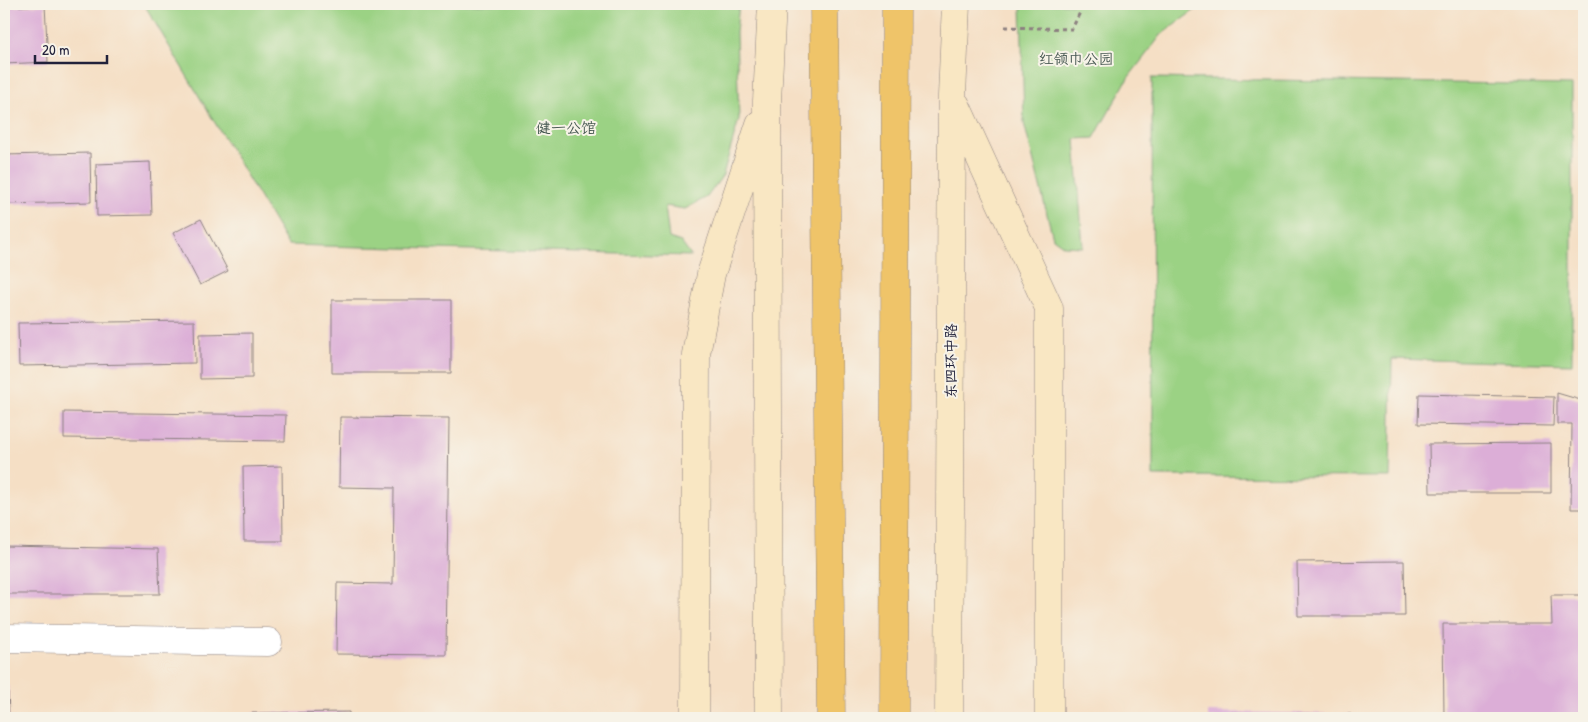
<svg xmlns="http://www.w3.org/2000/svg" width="1588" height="722" viewBox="0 0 1588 722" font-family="'Patrick Hand','LXGW WenKai TC',sans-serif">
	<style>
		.green { fill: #9bd284; stroke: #5e7a60 }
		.building { fill: #dcaed7 }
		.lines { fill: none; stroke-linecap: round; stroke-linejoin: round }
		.street-casing { stroke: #8c8080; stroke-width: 29 }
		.secondary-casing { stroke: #8c8080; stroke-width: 29 }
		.highway-casing { stroke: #8c8080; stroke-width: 29 }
		.path { stroke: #8c8080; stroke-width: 3; stroke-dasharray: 4 4; stroke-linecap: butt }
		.street { stroke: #fff; stroke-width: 28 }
		.secondary { stroke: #f9e7c3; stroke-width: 28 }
		.highway { stroke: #efc469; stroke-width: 28 }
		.labels { text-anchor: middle; stroke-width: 4; stroke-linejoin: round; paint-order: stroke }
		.park-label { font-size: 15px; fill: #465751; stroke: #f7f3e8 }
		.street-label { font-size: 15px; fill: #22223b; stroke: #f7f3e8 }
	</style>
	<rect width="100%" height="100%" fill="#f7f3e8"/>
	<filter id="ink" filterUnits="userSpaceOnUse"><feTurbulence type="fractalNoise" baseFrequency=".02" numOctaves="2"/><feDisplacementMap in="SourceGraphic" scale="10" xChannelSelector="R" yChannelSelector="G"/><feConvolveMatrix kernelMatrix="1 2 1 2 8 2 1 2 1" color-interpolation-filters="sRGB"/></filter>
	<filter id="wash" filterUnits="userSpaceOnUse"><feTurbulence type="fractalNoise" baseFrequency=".0096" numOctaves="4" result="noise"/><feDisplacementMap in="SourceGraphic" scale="20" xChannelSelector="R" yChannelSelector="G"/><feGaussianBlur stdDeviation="1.12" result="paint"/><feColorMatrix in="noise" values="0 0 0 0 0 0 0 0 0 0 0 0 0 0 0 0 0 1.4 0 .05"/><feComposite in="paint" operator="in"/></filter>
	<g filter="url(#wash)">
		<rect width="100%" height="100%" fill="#f5dfc5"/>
		<path class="green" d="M144,4h595l-3,29 3,86 -16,56 -16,22 -22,12 -20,-3 4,32 12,4 10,14 -403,-11z
			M1021,4h182l-41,30 -34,44 -34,60 -19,1 8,108 -19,-1 -11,-8 -29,-115z
			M1152,78l420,7v279l-180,-5 -2,118 -237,-1z"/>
		<g id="blocks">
			<path class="building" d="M45,5l3,57 -44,2v-57z
				M90,153l1,49 -87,2v-49z
				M150,162l2,53 -55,1 -1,-52z
				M201,219l27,52 -28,14 -27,-52z
				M332,300h119v73h-119z
				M194,321l1,42 -176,3 -1,-43z
				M252,333v45l-52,1v-45z
				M1557,393l27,8v108h-13l1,-85h-15z
				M1419,394l135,3 -1,29 -135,-2z
				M64,412l222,3 -1,26 -221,-3z
				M340,417l109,1 -3,237 -110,-1 1,-71 56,1 1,-96 -55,-1z
				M1551,443v50h-121l-1,-49z
				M282,466l1,75h-39l-1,-74z
				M4,546l154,3 2,45h-156z
				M1404,561l1,55h-107l-1,-54z
				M1551,595h33v123h-140l-1,-94h109z
				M4,684h4l1,34h-5z
				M349,712v6h-98v-5z
				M1208,712l143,2 -1,4h-142z"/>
		</g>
	</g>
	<g filter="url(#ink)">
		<use href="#blocks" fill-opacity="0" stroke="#8c8080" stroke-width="1"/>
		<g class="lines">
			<g class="street-casing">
				<path id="street" d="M4,638l264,4"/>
			</g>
			<g class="secondary-casing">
				<path id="secondary" d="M956,105l93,203v410
					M695,718l1,-364 15,-80 49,-150
					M769,718l-2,-617 5,-97
					M949,718l3,-622 4,-92"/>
			</g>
			<g class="highway-casing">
				<path id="highway" d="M824,4l7,714
					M894,718l2,-714"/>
			</g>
			<path class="path" d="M1005,27l67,2 12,-25"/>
			<use href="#street" class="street"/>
			<use href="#secondary" class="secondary"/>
			<use href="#highway" class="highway"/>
		</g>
	</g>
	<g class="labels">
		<g class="park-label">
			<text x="1076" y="64">红领巾公园</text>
			<text x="566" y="133">健一公馆</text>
		</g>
		<g class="street-label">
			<text transform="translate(951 361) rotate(-90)" y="5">东四环中路</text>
		</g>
	</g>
	<rect width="1588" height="722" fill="none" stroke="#f7f3e8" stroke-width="20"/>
	<path d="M35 55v8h72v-8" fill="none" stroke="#22223b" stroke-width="2.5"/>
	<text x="42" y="55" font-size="15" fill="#22223b" stroke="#f7f3e8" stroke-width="4" paint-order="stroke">20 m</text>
</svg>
